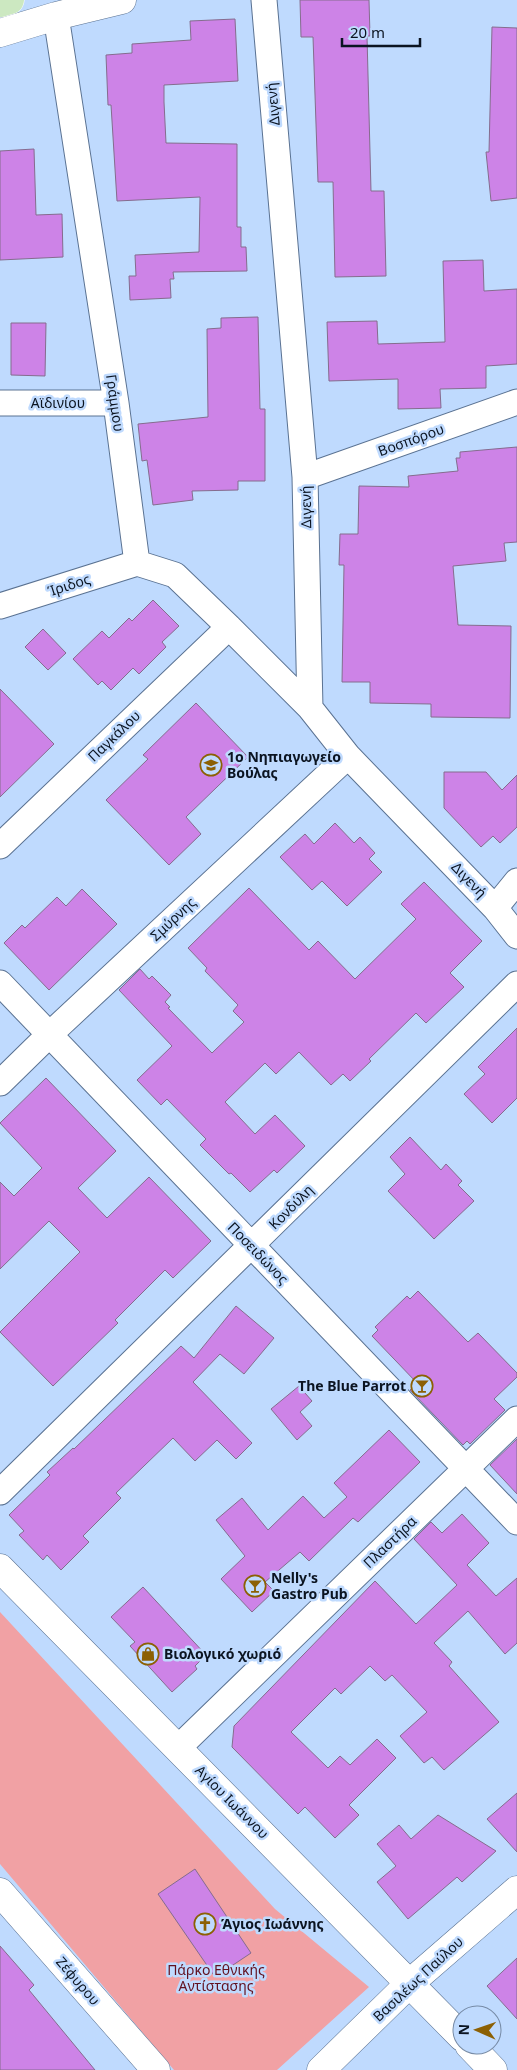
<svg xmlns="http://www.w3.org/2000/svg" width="517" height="2070" viewBox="0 0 517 2070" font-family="'Noto Sans',sans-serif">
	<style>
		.green { fill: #f1a1a4 }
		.building { fill: #cd83e7; stroke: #856c8e }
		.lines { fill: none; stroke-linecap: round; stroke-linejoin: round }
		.street-casing { stroke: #5a7292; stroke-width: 27 }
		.secondary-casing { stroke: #5a7292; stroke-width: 29 }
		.primary-casing { stroke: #fff; stroke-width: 29 }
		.street { stroke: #fff; stroke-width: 25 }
		.secondary { stroke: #fff; stroke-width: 28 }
		.primary { stroke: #cce8c1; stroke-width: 28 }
		.labels { text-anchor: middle; stroke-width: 5; stroke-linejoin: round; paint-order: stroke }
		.street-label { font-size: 14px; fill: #0b1421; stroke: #bfdafe }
		.poi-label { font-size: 14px; font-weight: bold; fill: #0b1421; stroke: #bfdafe; text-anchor: start }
		.park-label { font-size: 14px; fill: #62111f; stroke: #bfdafe }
	</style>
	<rect width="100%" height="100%" fill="#bfdafe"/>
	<path class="green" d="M0,1612l275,297 94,78 -92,83h-103l-174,-206z"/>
	<path class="building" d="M300,0h69l1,36h-3l4,155h13l2,85 -51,1 -2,-95h-15l-5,-145h-12z
		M235,19l3,62 -74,4v17l2,41 71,1v83h4v20h5l1,24 -74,1 1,7h-4l1,19 -41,2 -1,-24h7l-1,-21 64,-3 1,-55 -83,4 -6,-96h-3l-2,-50 26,-2v-9l59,-4 -1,-19z
		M492,27l25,1v170l-26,3 -5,-49h3z
		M34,149l2,66 26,-1 1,43 -63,3v-109z
		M483,260l1,31 33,-2v75l-31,2v22l-46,1 1,19 -43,1v-30l-69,2 -2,-59 50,-1 1,23 67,-2 -2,-81z
		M258,317l2,92h5v72h-27v9l-46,1 1,9 -40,5 -6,-45 -5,1 -4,-37 70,-7 -1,-88 14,-1v-10z
		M11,323h35l-1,53 -34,-1z
		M517,447v95l-13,1 2,18 -53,5 5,59 53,1 -1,92 -79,-1v-13l-61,-1v-21h-28l2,-117h-5l1,-31h18l1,-48 50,1 -1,-11 50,-5 -2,-13h4v-6z
		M153,600l26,26 -17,16 4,5 -27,27 -6,-6 -22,22 -9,-9 -4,4 -25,-26 29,-28 7,7 20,-20 3,3z
		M43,629l23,24 -18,17 -23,-23z
		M0,689l54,55 -54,53z
		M196,703l52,54 -62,60 15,17 -32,31 -63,-65 42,-41 -5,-4z
		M444,772h42l16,18 15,-15v52l-17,16 -7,-7 -12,11 -37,-39z
		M335,823l19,20 6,-6 15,16 -6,6 13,13 -35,34 -25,-25 -10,9 -32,-33 25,-23 9,10z
		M424,882l58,59 -32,32 14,14 -38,36 -10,-10 -47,46 2,2 -21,20 -7,-7 -12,11 -32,-33 -23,22 -11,-11 -40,39 30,32 20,-19 30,31 -28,27 -3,-3 -24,22 -19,-19 -2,1 -29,-29 6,-6 -39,-40 -6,6 -24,-25 35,-34 -53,-56 21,-21 9,10 3,-3 19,19 -6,7 5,5 -2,1 44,45 32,-31 -11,-11 5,-6 -33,-34 2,-3 -19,-20 61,-60 60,62 9,-9 37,38 61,-60 -15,-15z
		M82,889l35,35 -68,66 -45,-47 18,-18 3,3 32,-31 9,9z
		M517,1028v70l-25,25 -28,-29 21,-20 -7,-7z
		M46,1078l70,73 -38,37 29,30 42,-41 62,64 -38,37 -8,-8 -50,50 3,3 -65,63 -53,-54 80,-80 -31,-31 -49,48v-87l14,14 28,-28 -42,-45z
		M410,1137l31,33 5,-6 16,17 -4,4 16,16 -40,38 -46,-48 17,-17 -15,-17z
		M418,1291l50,51 10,-9 39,40v4l-23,22 11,11 -35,34 -3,-3 -4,4 -53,-55 7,-7 -45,-47 6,-6 -3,-3 32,-31 3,3z
		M236,1306l38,32 -30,36 -24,-20 -27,28 59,61 -16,16 -19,-19 -22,21 -22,-23 -57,55 5,5 -38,38 6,6 -28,28 -14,-15 -4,5 -24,-25 5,-4 -15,-16 41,-40 -3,-3 26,-24 1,1 107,-103 13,12z
		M299,1386l13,15 -12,11 12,14 -15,14 -26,-31z
		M389,1430l31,32 -62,60 -5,-4 -44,43 -9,-9 -35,30 9,9 -22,21 -31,-33 24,-23 -29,-36 26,-22 26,32 35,-34 21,22 23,-21 -13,-14z
		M517,1439v55l-27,-29z
		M462,1514l27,29 -22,22 29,31 21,-18v65l-12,11 -37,-43 -34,32 18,19 -3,4 50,56 -55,48 -12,-13 -8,6 -24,-27 27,-24 -35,-37 -7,6 -15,-15 -29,28 -6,-6 -44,44 37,36 12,-12 10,9 27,-26 19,19 -47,47 10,10 -24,23 -30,-31 -7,7 -66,-67 2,-21 141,-145 41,43 41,-39 -43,-46 17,-17 11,11z
		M143,1587l63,68 -11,11 2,3 -25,23 -42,-46 5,-4 -24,-25z
		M517,1793v59l-30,-33z
		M438,1815l58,36 -34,31 -5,-5 -49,42 -31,-37 19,-16 -19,-22 22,-19 12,14z
		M195,1869l56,84 -36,24 -57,-83z
		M0,1946l34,39 -5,5 66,80h-95z
		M517,1958v61l-30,-33z"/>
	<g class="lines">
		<g class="street-casing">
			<path id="street" d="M264,0l41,477 5,231
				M56,16l60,387 21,160 38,12 54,52 81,81 38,48 147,152 22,28
				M0,403h116
				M305,477l212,-75
				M0,606l137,-43
				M0,846l229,-219
				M495,908l22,-27
				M0,983l517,539
				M0,1083l49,-48 299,-279
				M0,1492l517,-508
				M178,1748l339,-329"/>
		</g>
		<g class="secondary-casing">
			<path id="secondary" d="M0,33l56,-17 66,-16
				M0,1568l462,469
				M0,1892l156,178
				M469,2045l24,25
				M321,2070l89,-87 107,-93"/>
		</g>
		<g class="primary-casing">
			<path id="primary" d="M0,3l10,-3"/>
		</g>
		<use href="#street" class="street"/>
		<use href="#secondary" class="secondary"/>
		<use href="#primary" class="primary"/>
	</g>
	<defs>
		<g id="school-ring" transform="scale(1.125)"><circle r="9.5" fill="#bfdafe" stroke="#8c6004" stroke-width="1.5"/><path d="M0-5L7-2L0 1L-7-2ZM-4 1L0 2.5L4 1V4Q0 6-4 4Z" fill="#8c6004"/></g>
		<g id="bar-ring" transform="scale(1.125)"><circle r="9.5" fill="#bfdafe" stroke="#8c6004" stroke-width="1.5"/><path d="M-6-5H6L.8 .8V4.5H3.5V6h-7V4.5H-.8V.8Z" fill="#8c6004"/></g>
		<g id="shop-ring" transform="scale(1.125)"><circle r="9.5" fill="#bfdafe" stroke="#8c6004" stroke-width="1.5"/><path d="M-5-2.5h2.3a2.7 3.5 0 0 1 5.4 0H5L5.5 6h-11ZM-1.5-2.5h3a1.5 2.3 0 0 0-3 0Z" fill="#8c6004"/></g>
		<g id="church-ring" transform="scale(1.125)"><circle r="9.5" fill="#bfdafe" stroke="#8c6004" stroke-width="1.5"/><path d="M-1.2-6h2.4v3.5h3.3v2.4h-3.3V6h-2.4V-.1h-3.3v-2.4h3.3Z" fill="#8c6004"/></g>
	</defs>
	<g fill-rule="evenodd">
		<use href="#school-ring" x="211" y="765"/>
		<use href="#bar-ring" x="422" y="1386"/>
		<use href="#bar-ring" x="255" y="1586"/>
		<use href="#shop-ring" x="148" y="1654"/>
		<use href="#church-ring" x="205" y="1924"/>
	</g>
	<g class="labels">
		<g class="street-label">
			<text transform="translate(273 104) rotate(-95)" y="5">Διγενή</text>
			<text x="58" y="408">Αϊδινίου</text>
			<text transform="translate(115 403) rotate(82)" y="5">Γράμμου</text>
			<text transform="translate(411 440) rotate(-20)" y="5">Βοσπόρου</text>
			<text transform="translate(306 507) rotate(-91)" y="5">Διγενή</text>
			<text transform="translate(69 585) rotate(-18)" y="5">Ίριδος</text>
			<text transform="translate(114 736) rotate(-44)" y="5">Παγκάλου</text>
			<text transform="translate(469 880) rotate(46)" y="5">Διγενή</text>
			<text transform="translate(173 919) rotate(-43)" y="5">Σμύρνης</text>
			<text transform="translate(291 1207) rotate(-45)" y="5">Κονδύλη</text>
			<text transform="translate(258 1253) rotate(46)" y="5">Ποσειδώνος</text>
			<text transform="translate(390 1542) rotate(-44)" y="5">Πλαστήρα</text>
			<text transform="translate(232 1802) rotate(45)" y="5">Αγίου Ιωάννου</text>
			<text transform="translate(418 1979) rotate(-43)" y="5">Βασιλέως Παύλου</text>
			<text transform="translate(78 1981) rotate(49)" y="5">Ζέφυρου</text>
		</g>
		<g class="poi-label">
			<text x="227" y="762">1ο Νηπιαγωγείο<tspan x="227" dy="16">Βούλας</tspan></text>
			<text x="406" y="1391" text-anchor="end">The Blue Parrot</text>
			<text x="271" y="1583">Nelly's<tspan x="271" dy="16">Gastro Pub</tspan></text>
			<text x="164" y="1659">Βιολογικό χωριό</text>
			<text x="221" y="1929">Άγιος Ιωάννης</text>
		</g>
		<g class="park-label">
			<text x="216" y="1975">Πάρκο Εθνικής<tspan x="216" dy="16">Αντίστασης</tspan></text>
		</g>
	</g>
	<g transform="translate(477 2030) rotate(272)"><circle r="24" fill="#bfdafe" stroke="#778ba6"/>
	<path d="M0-4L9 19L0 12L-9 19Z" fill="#8c6004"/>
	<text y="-8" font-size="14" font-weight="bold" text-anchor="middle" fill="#0b1421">N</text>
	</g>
	<path d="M342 38v8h78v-8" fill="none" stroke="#0b1421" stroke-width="2.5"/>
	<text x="350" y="38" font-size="15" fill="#0b1421" stroke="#bfdafe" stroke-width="4" paint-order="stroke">20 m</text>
</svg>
